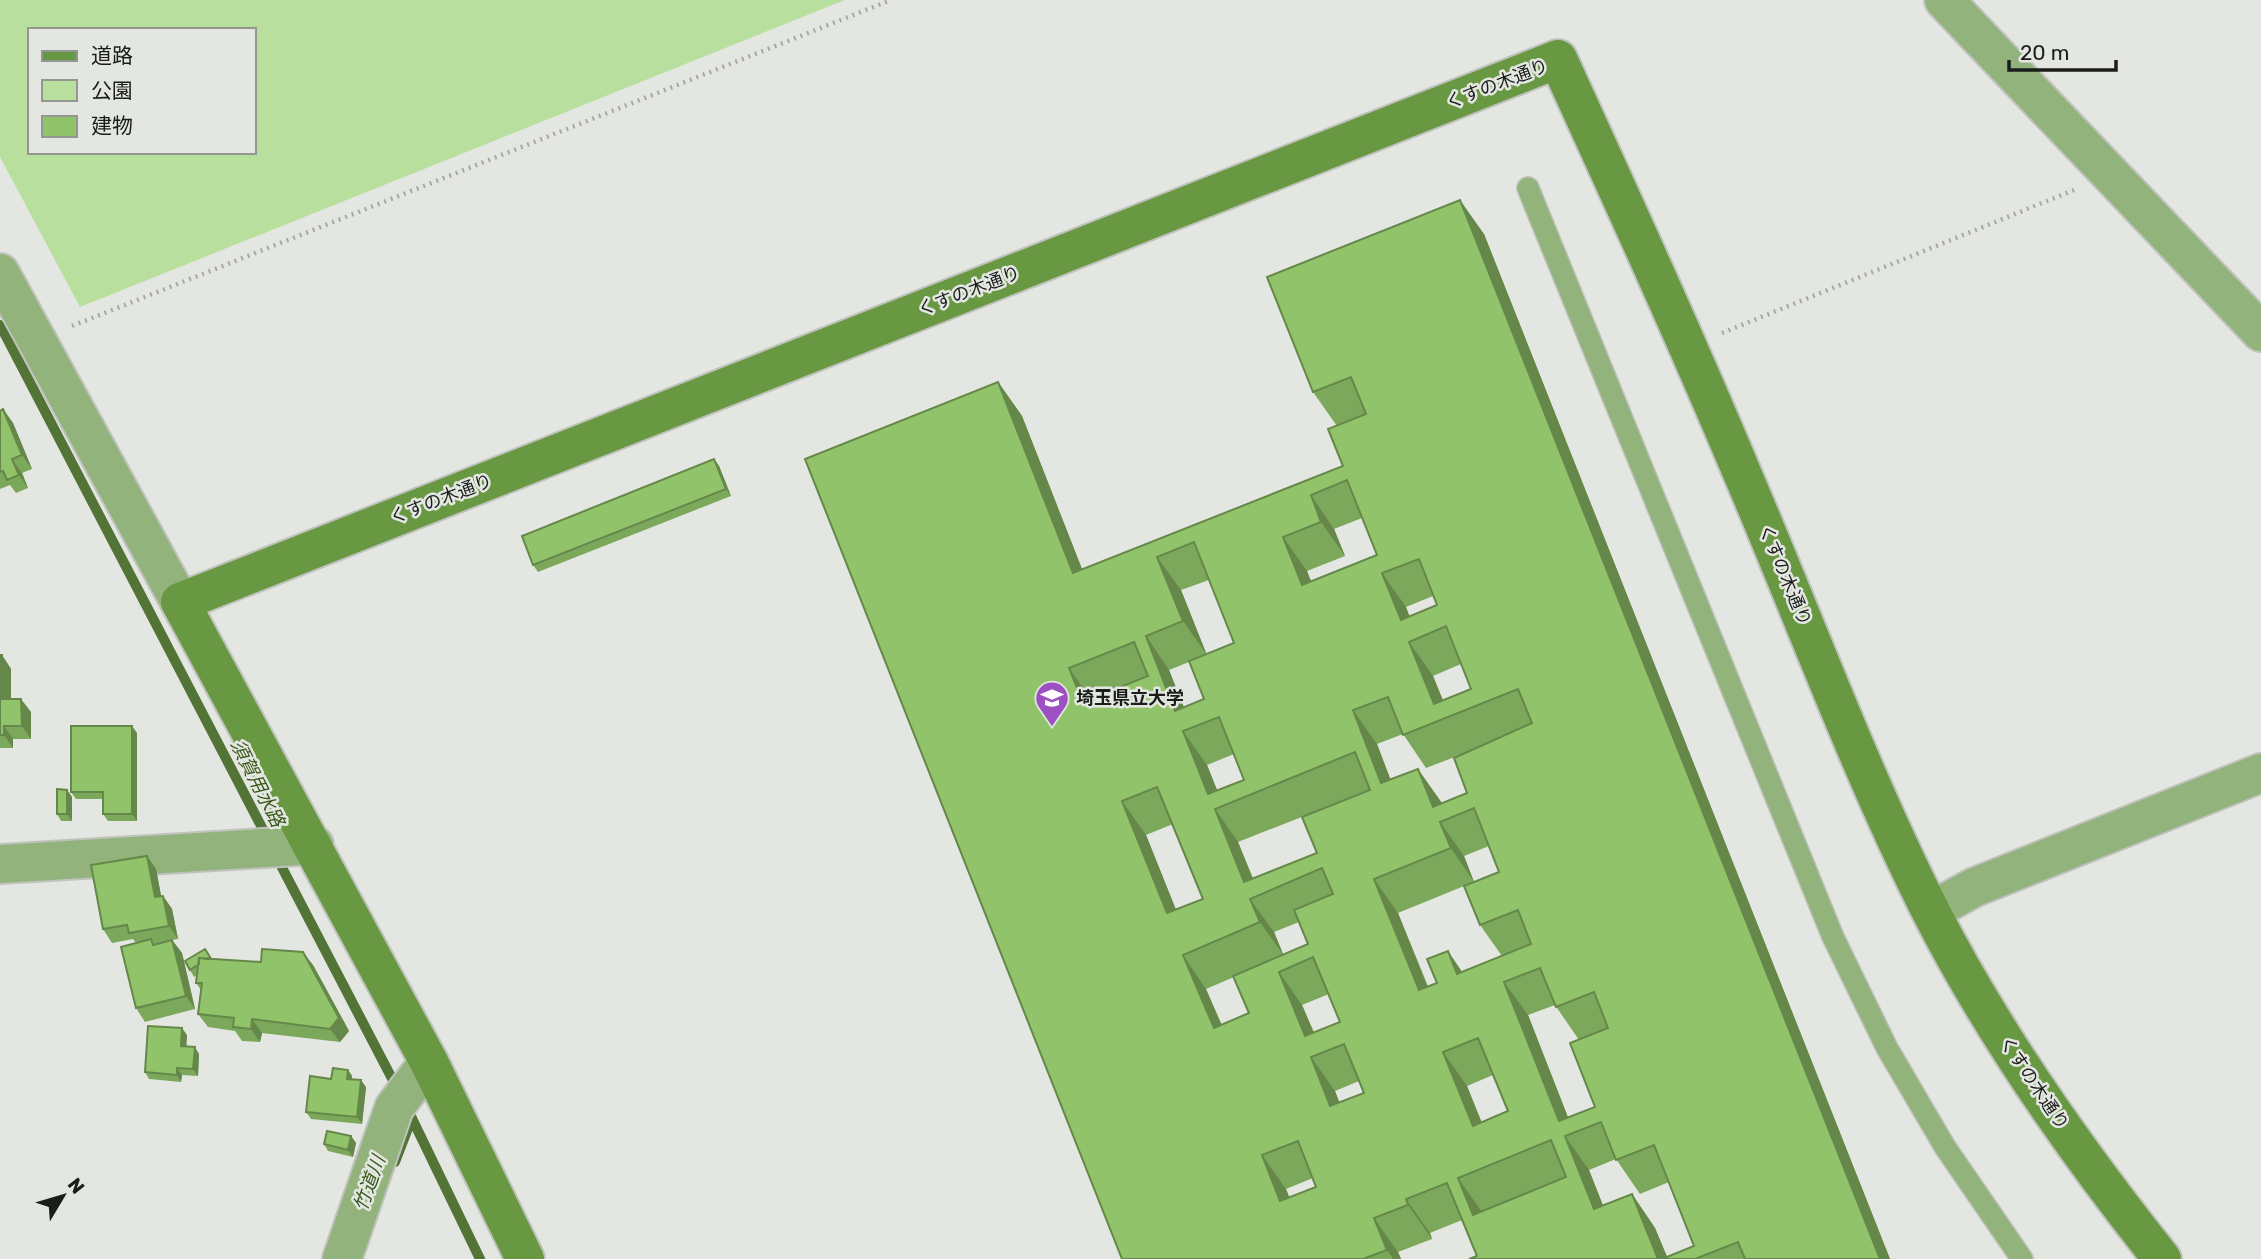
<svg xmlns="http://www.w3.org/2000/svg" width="2261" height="1259" viewBox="0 0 2261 1259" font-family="Rubik,'Noto Sans JP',sans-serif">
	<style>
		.green { fill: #b9df9e; fill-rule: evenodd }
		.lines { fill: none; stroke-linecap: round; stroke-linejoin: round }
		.stream { stroke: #527436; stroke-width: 10 }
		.lane-casing { stroke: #c0c3bd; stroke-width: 24 }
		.street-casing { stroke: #c0c3bd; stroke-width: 42 }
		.secondary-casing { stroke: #c0c3bd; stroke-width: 42 }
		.path { stroke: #a7a9a4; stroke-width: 4.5; stroke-dasharray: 2 5; stroke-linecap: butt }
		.lane { stroke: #92b37b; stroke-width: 21 }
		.street { stroke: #92b37b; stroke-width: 38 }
		.secondary { stroke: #689841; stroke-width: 38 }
		.wall { fill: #7ca85b; fill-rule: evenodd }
		.shaded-wall { fill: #65884a }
		.building { fill: #90c36a; stroke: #65884a; stroke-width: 2; fill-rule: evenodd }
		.labels { text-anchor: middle; stroke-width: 5; stroke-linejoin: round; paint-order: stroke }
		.street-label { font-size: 18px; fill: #1b1d1b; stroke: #e4e7e1 }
		.poi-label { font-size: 18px; font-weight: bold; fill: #1b1d1b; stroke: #e4e7e1; text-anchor: start }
		.water-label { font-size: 19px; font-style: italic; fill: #39591c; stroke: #e4e7e1 }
	</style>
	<rect width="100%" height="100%" fill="#e4e7e1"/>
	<path class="green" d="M0,0h845l-765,307 -80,-150zM30,30h224v122h-224z"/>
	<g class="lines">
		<path class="stream" d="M0,325l269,516
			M276,856l122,234
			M405,1104l75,155
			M395,1162l17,-44"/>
		<g class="lane-casing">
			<path id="lane" d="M1528,188l305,749 54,111 58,99 77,112"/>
		</g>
		<g class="street-casing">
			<path id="street" d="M1944,0l317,332
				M0,273l180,329
				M0,864l314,-19
				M1931,911l44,-24 286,-114
				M342,1259l52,-151 35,-46"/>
		</g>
		<g class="secondary-casing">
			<path id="secondary" d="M525,1259l-96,-197 -249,-460 1378,-543c64,140 128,280 187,421 61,143 115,291 185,430 63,124 145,240 232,349"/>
		</g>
		<path class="path" d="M72,326l819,-326
			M1722,333l352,-143"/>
		<use href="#lane" class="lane"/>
		<use href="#street" class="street"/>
		<use href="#secondary" class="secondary"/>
	</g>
	<path class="wall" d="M1484,234l406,1025h-421l8,-3 -15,-36 -32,13 2,6 -34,13 3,7h-279l-124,-877 24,34 60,154 261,-104 -6,-40 -24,-34zM1362,518l15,37 -66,26 -4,-10 38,-15 -11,-27zM1209,580l25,63 -28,11 -25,-64zM1433,596l4,9 -28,11 -3,-9zM1189,662l15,37 -20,8 -15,-37zM1461,664l10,25 -28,11 -10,-24zM1403,734l23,34 34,-13 7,38 -25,10 -52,-23 -13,-36zM1234,754l10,26 -27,10 -10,-25zM1370,790l-53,63 -64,25 -15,-36zM1173,824l30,75 -27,11 -30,-75zM1489,846l10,26 -25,10 -10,-26zM1464,886l16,39 22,31 -74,30 -30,-73zM1299,922l9,22 -25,11 -9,-23zM1234,977l15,36 -27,12 -16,-36zM1329,994l11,28 -26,10 -12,-27zM1555,1005l24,35 16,67 -27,10 -40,-102zM1493,1075l15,36 -27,11 -14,-36zM1359,1081l5,12 -25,10 -4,-12zM1616,1159l24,35 29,-12 25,64 -27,11 -12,-29 -23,-34 -29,12 -14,-36zM1313,1178l3,9 -27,10 -3,-8z
		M3,409l10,14 19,46 -10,4 6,15 -12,5 -6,-8 -10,4v-78z
		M714,459l5,7 12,30 -193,76 -5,-7z
		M0,655h2l9,14v30l20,13v27h-18v9h-13z
		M137,733v88h-29l-5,-7v-15h-27l-5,-7z
		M67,790l5,7v24h-11l-4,-7z
		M147,856l9,13 5,27h2l9,13 6,30 -6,1 10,13 13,56 -50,13 -9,-14v-65l-3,-4 -21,4 -9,-14z
		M205,949l7,10 101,6 36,66 -9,11 -78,-9 -2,9 -18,-1 -7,-10 -27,-4 -10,-13 3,-24 -5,-7 1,-8 -3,2 -9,-16z
		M187,1035l-1,11 13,8 -1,22 -16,-1 -1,7 -32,-3 -4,-7z
		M348,1070l4,6v4l14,7 -4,37 -51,-5 -5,-7 25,-33z
		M351,1136l5,7 -3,14 -25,-6 -4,-7z"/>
	<path class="shaded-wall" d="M1460,200l24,34 406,1025h-10z
		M998,382l24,34 75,191 -24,-34z
		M3,409l10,14 19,46 -10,-14z
		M12,459l10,14 6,15 -9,-13z
		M714,459l5,7 12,30 -5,-7z
		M1311,495l23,34 11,27 -24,-34z
		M1283,537l24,34 19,48 -24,-34z
		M1157,557l24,33 26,65 -24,-34z
		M1382,573l24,34 12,31 -17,-18z
		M1146,636l23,34 23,58 -17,-17z
		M1409,642l24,34 16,40 -15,-12z
		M2,655l9,14v43l-9,-13z
		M1069,668l24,34h-10z
		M21,699l10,13v27l-9,-13z
		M1353,710l24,34 28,73 -24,-34z
		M4,726l9,13v9l-9,-13z
		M132,726l5,7v88l-5,-7z
		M1183,731l24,34 16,40 -15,-11z
		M1418,769l24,34 6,16 -15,-12z
		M67,790l5,7v24l-5,-7z
		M1122,801l24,34 45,112 -24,-34z
		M1215,809l23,33 21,53 -15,-13z
		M1440,822l24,34 10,26 -23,-34z
		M147,856l9,13 8,42 -9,-14z
		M1374,879l24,34 44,111 -23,-34z
		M163,896l9,13 6,30 -9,-13z
		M1250,899l24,33 10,24 -24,-34z
		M172,940l10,13 13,56 -9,-13z
		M1448,951l23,34 -14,-11z
		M303,952l10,13 36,66 -9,11 -10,-13z
		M1183,955l23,34 31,73 -23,-34z
		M1279,972l23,33 20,48 -17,-17z
		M1504,982l24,33 46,118 -15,-12z
		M252,1019l10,14 -2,9 -9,-13z
		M182,1028l5,7 -1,18 -5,-7z
		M195,1047l4,7 -1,22 -5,-7z
		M1443,1052l24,34 30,74 -24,-34z
		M1311,1057l24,34 19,49 -24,-34z
		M177,1068l5,7 -1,7 -4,-7z
		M348,1070l4,6 -1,10 -4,-7z
		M361,1080l5,7 -4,37 -5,-7z
		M351,1136l5,7 -3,14 -5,-7z
		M1565,1136l24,34 29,73 -24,-34z
		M1262,1155l24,34 18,46 -24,-34z
		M1458,1178l24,34 -9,3z
		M1632,1194l23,34 13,31h-10z
		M1406,1199l24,34 2,6 -24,-34z
		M1374,1218l24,34 3,7h-8l-6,-9z"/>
	<path class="building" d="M1460,200l420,1059h-135l-7,-17 -43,17h-33l32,-13 -40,-101 -38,15 -15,-38 -36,14 29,73 38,-15 26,65h-189l8,-3 -30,-73 -41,16 2,6 -34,13 13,32 -24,9h-241l-317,-800 193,-77 75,191 270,-107 -15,-37 38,-15 -15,-37 -38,15 -46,-115zM1347,480l30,75 -75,30 -19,-48 38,-15 -10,-27zM1194,542l40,101 -45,18 15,38 -29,12 -29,-75 37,-15 -26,-64zM1419,559l18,46 -36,15 -19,-47zM1446,626l25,63 -37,15 -25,-62zM1134,642l14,34 -65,26 -14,-34zM1518,689l14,34 -78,35 13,35 -34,14 -15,-38 -37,14 -28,-73 35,-13 15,38zM1219,717l25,63 -36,14 -25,-63zM1355,752l15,38 -68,27 15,36 -73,29 -29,-73zM1157,787l46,112 -36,14 -45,-112zM1474,808l25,64 -35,14 16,39 38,-15 13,34 -74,30 -9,-23 -21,8 10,24 -18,7 -45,-111 77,-31 -11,-26zM1322,868l11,26 -39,16 14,34 -75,32 16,37 -35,15 -31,-73 77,-33 -10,-23zM1313,957l27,65 -35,14 -26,-64zM1540,968l16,39 38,-15 14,36 -38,15 25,64 -36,14 -55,-139zM1478,1038l30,73 -35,15 -30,-74zM1344,1044l20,49 -34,13 -19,-49zM1551,1140l15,37 -93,38 -15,-37zM1298,1141l18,46 -36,14 -18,-46z
		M3,409l19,46 -10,4 7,16 -12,5 -4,-9 -3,1v-61z
		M714,459l12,30 -193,76 -11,-29z
		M0,655h2v44h19l1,27h-18v9h-4z
		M71,726h61v88h-29v-22h-32z
		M57,789l10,1v24h-10z
		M147,856l8,41 8,-1 6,30 -40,7 -2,-8 -24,4 -12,-64z
		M151,939l2,6 19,-5 14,56 -50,12 -15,-61z
		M205,949l5,8 -3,2 -8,-1v6l-9,6 -5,-9z
		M262,949l41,3 36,66 -9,11 -78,-10 -1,10 -18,-2 1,-9 -36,-4 4,-31h-6l3,-25 62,4z
		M148,1026l34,2 -1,18 14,1 -2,22 -16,-1v7l-32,-3z
		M333,1068l15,2 -1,9 14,1 -4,37 -51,-5 4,-36 21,3z
		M327,1131l24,5 -3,14 -24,-6z"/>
	<defs>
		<g id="university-pin" transform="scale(1.75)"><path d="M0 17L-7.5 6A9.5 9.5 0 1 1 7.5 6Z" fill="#9c50c2" stroke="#e4e7e1"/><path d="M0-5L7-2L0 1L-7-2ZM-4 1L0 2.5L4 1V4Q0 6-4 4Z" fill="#fff"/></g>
	</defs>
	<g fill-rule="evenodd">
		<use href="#university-pin" x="1052" y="698"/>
	</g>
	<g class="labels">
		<g class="street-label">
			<text transform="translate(1497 84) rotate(-21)" y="6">くすの木通り</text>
			<text transform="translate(969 291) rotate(-21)" y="6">くすの木通り</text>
			<text transform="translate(441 499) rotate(-21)" y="6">くすの木通り</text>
			<text transform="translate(1785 575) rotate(67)" y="6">くすの木通り</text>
			<text transform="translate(2034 1083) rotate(56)" y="6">くすの木通り</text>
		</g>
		<g class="poi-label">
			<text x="1076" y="704">埼玉県立大学</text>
		</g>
		<g class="water-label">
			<text transform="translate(258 783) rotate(63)" y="7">須賀用水路</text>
			<text transform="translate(369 1183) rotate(-70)" y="7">竹道川</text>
		</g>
	</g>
	<rect x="28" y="28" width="228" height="126" fill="#e4e7e1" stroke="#949692" stroke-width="2"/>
	<rect x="42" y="51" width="35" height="10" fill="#689841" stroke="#949692" stroke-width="2"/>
	<text x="91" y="63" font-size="21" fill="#1b1d1b">道路</text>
	<rect x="42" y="80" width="35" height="21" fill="#b9df9e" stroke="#949692" stroke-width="2"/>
	<text x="91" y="98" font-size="21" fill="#1b1d1b">公園</text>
	<rect x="42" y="116" width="35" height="21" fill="#90c36a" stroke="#949692" stroke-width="2"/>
	<text x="91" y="133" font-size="21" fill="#1b1d1b">建物</text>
	<g transform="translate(63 1196) rotate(52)" stroke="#e4e7e1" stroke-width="5" paint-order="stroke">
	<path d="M0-5L12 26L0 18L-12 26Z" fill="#1b1d1b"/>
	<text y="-10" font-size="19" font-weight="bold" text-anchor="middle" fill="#1b1d1b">N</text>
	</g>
	<path d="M2009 60v10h107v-10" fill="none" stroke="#1b1d1b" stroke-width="3.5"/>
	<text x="2020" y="60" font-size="21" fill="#1b1d1b" stroke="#e4e7e1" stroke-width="5" paint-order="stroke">20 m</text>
</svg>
